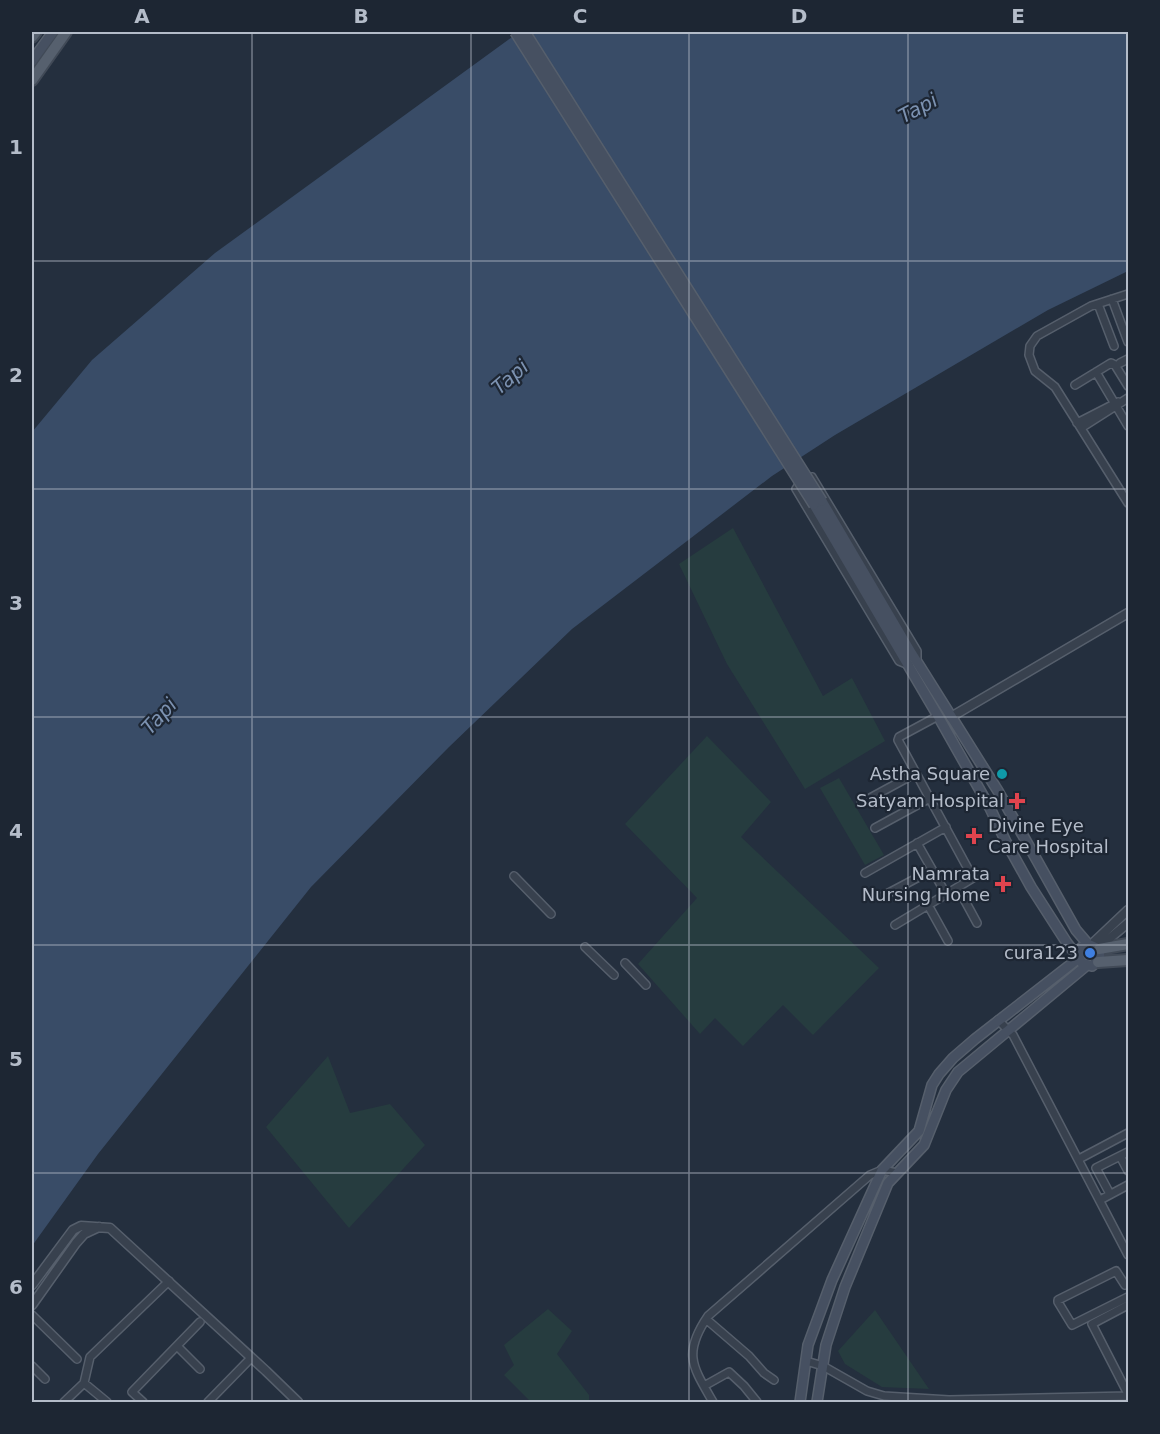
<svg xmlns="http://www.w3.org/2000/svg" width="1160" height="1434" viewBox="0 0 1160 1434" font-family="'DejaVu Sans',sans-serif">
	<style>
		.green { fill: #263c3f }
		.water { fill: #394c67 }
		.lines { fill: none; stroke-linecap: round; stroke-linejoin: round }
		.minor-casing { stroke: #565f6c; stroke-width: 10 }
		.tertiary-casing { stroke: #565f6c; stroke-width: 11 }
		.secondary-casing { stroke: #565f6c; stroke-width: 12 }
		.primary-casing { stroke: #414a57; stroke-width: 14 }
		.minor { stroke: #38414e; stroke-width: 7 }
		.tertiary { stroke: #38414e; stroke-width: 8 }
		.secondary { stroke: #465061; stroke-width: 9 }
		.primary { stroke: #56606e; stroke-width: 10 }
		.secondary-bridge-casing { stroke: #565f6c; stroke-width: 12; stroke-linecap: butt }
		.secondary-bridge { stroke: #465061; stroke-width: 9 }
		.grid { fill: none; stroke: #b4bcc9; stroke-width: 1.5; stroke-opacity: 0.55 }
		.culture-dot { fill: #0f9aa8; stroke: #1d2633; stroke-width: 2 }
		.health-dot { fill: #e0444e; stroke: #1d2633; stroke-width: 2 }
		.shop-dot { fill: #3f7fe0; stroke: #1d2633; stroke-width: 2 }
		.labels { text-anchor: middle; stroke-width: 4.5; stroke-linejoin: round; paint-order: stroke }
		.poi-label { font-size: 18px; fill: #b4bcc9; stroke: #1d2633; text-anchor: end }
		.water-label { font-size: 20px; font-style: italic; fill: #7c92b1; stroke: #1d2633 }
		.neatline { fill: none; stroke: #b4bcc9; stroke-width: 2 }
		.grid-label { font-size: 20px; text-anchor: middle; font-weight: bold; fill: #b4bcc9 }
	</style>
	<rect width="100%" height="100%" fill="#242f3e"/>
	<path class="green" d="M733,528l90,168 29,-18 33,63 -80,48 -78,-125 -48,-100z
		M707,736l64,66 -30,35 138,131 -66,67 -30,-30 -40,41 -28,-28 -15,16 -62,-70 59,-66 -72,-74z
		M839,778l45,77 -19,10 -45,-77z
		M328,1056l22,57 40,-9 35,41 -76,83 -83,-101z
		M548,1309l24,22 -15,23 32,41v7h-58l-27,-27 10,-10 -10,-20z
		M875,1310l54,79 -47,-2 -37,-23 -7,-13z"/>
	<path class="water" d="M519,32h609v239l-80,39 -213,125 -63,41 -200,153 -123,118 -138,140 -213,267 -66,92v-814l60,-72 123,-107z"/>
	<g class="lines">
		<g class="minor-casing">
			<path id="minor" d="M1128,294l-37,12 -54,30 -7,10 -1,9 6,16 20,16 73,116
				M1112,299l16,43
				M1098,304l16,42
				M1120,363l8,-4
				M1096,372l32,54
				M1075,385l36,-22 4,2 13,21
				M1077,423l41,-21
				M1081,428l47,-30
				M909,665l-10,-4 -103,-172 2,-3 14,-9 105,174v10
				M861,803l55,-30
				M875,828l55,-30
				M917,843l29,51
				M865,873l81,-46
				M514,876l37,38
				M958,888l19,35
				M881,897l51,-27
				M928,905l20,36
				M895,925l78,-47 -75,-138 1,-3 39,-21
				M585,947l29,28
				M625,963l21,22
				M998,1020l15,15 115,220
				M1120,1156l8,15
				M1079,1159l49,-26
				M1110,1194l-14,-26 32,-16
				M1100,1200l28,-15
				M1125,1285l-9,-14 -58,29v2l14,23 56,-28
				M1128,1305l-36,19 36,70
				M32,1315l45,44
				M706,1319l43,37 15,17 10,7
				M177,1346l23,23
				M806,1361l17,5 44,25 17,5 65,4 179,-4
				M32,1366l13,13
				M84,1383l6,-26 79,-76
				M704,1386l25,-14 15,14 13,16
				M64,1402l20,-19 23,19
				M143,1402l-11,-10 68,-70
				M208,1402l43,-44
				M713,1402c-20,-35 -31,-48 -5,-86l162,-141 12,-5 15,3"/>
		</g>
		<g class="tertiary-casing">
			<path id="tertiary" d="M951,717l177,-104
				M1092,944l36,-34
				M1098,948l30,-25
				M32,1285l41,-55 8,-4 29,2 156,143 32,31
				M32,1305l44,-62 8,-9 15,-7"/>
		</g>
		<g class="secondary-casing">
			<path id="secondary" d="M32,61l21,-29
				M822,501l90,153 86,137 78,139 12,14 11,5 1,10 -8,7 -10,-3 -4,-6 4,-10 6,-3
				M814,505l124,211 52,92 16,34 25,45 36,56 11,14
				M800,1402l8,-57 24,-65 50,-110 37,-39 13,-46 7,-11 14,-16 22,-19 104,-81
				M817,1402l9,-57 19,-58 43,-104 36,-38 22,-55 12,-18 128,-106"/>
		</g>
		<g class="primary-casing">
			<path id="primary" d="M32,37l4,-5
				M32,80l34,-48
				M1099,949l29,-5
				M1098,962l30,-2"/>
		</g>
		<use href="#minor" class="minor"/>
		<use href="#tertiary" class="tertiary"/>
		<use href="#secondary" class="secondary"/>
		<use href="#primary" class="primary"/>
		<g class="secondary-bridge-casing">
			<path id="secondary-bridge" d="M515,32l299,473
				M525,32l297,469"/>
		</g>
		<use href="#secondary-bridge" class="secondary-bridge"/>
	</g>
	<path class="grid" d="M252,32v1370M471,32v1370M689,32v1370M908,32v1370M32,261h1096M32,489h1096M32,717h1096M32,945h1096M32,1173h1096"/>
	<circle class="culture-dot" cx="1002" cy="774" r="6"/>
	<g class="health-dot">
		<path d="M1014 792h6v6h6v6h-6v6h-6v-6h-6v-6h6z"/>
		<path d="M971 827h6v6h6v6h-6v6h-6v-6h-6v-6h6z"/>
		<path d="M1000 875h6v6h6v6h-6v6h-6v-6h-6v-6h6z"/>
	</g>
	<circle class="shop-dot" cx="1090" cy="953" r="6"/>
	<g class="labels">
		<g class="poi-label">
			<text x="990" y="780">Astha Square</text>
			<text x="1004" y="807">Satyam Hospital</text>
			<text x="988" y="832" text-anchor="start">Divine Eye<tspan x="988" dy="21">Care Hospital</tspan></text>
			<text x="990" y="880">Namrata<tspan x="990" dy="21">Nursing Home</tspan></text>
			<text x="1078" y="959">cura123</text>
		</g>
		<g class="water-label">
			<text transform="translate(918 108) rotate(-28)" y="7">Tapi</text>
			<text transform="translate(510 377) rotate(-41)" y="7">Tapi</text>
			<text transform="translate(159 716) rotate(-47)" y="7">Tapi</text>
		</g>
	</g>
	<rect width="1160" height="1434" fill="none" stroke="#1d2633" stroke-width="66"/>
	<rect x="33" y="33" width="1094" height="1368" class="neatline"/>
	<g class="grid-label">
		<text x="142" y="23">A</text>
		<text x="361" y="23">B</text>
		<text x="580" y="23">C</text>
		<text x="799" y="23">D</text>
		<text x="1018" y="23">E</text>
		<text x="16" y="154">1</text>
		<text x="16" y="382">2</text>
		<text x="16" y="610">3</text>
		<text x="16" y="838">4</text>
		<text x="16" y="1066">5</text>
		<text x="16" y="1294">6</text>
	</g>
</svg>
